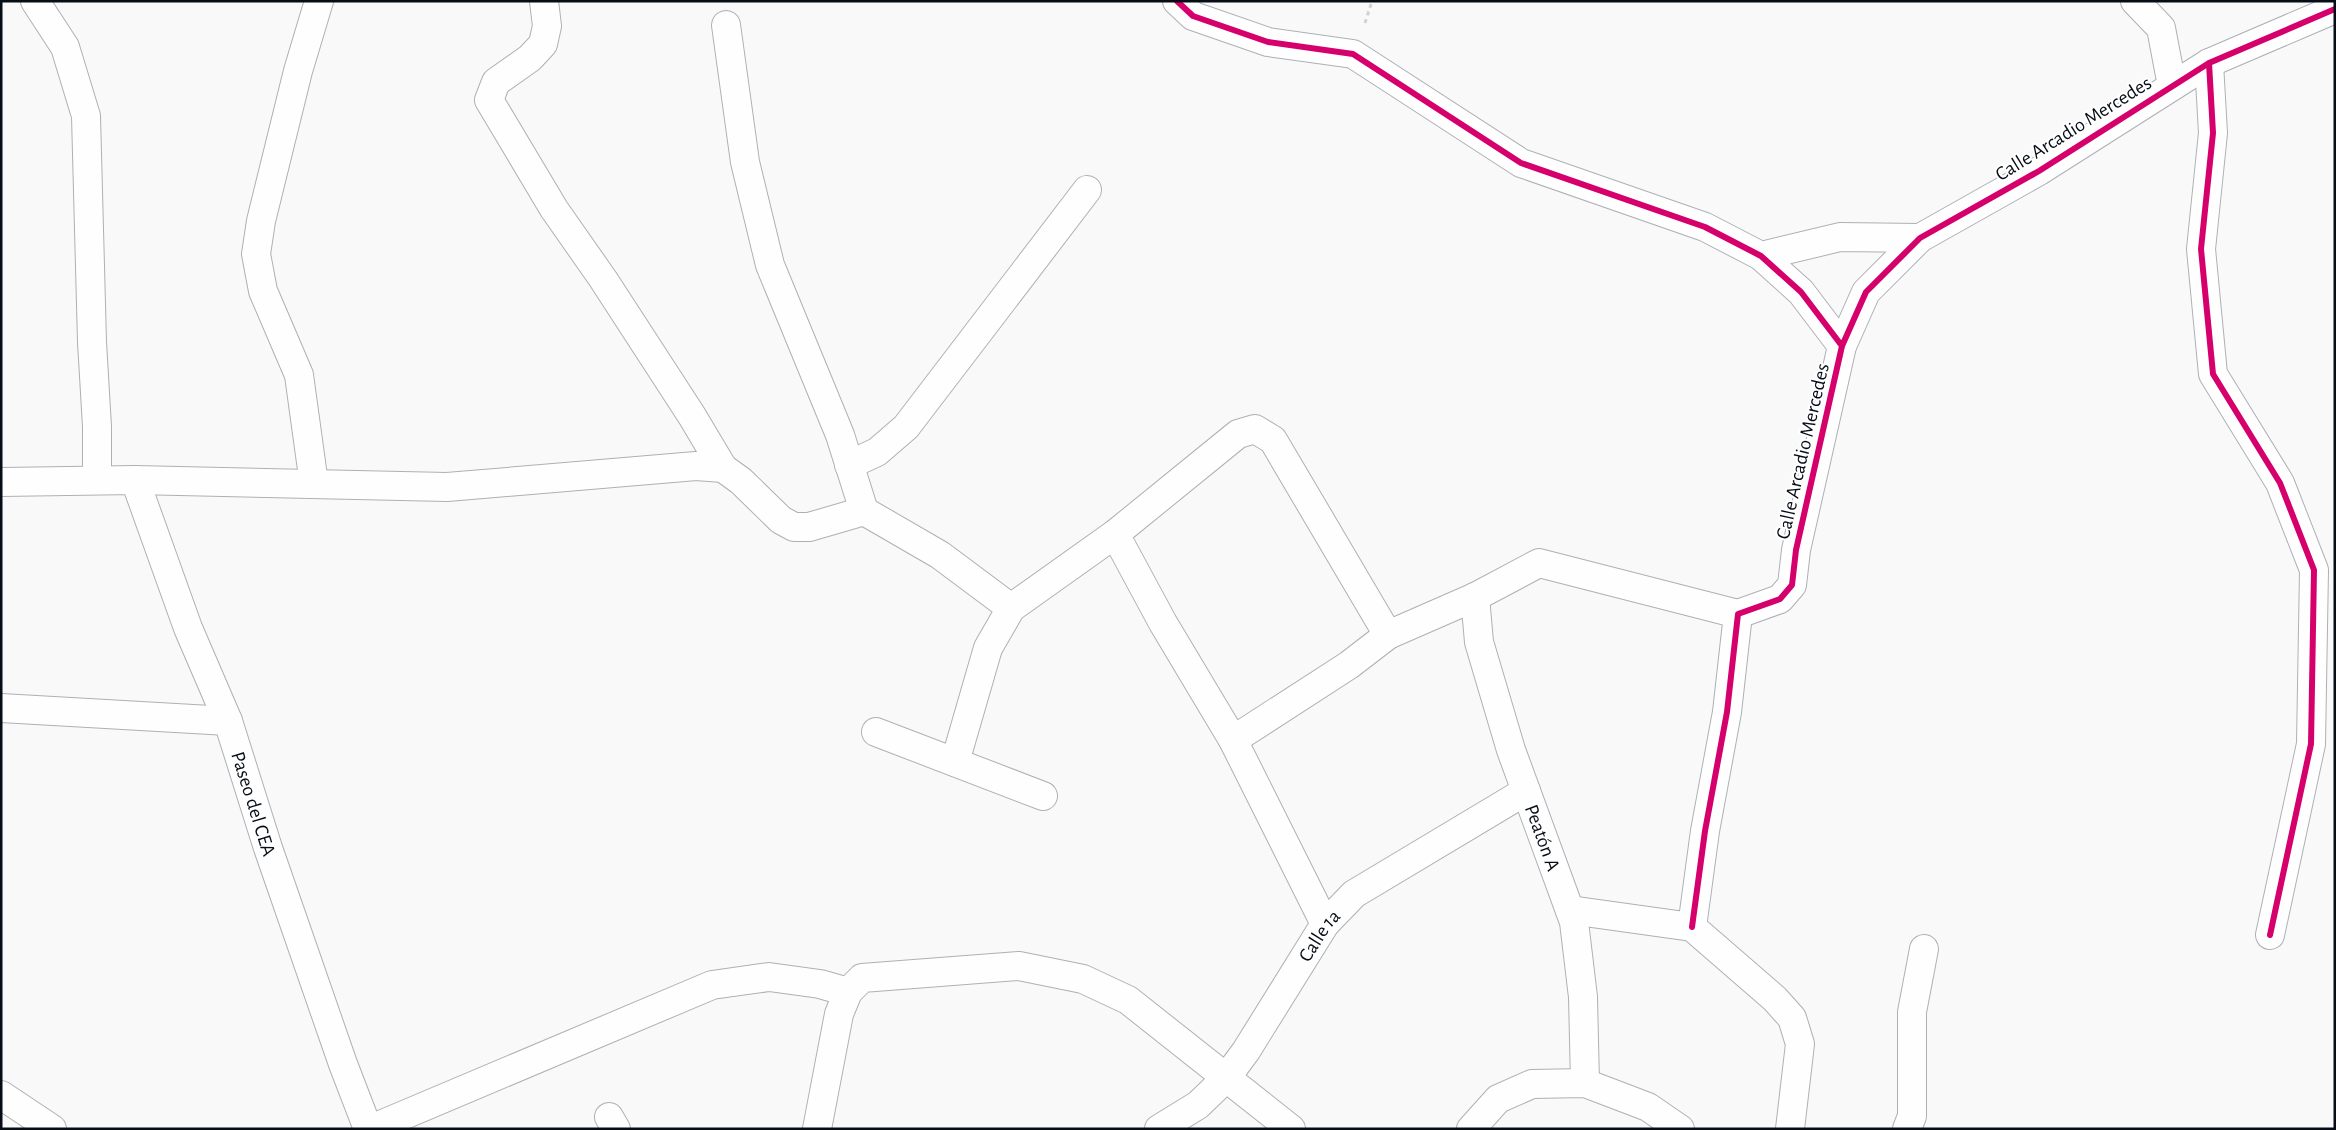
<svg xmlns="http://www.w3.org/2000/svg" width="2336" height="1130" viewBox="0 0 2336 1130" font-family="'Alegreya Sans',sans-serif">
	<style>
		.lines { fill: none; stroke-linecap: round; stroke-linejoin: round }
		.street-casing { stroke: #adb0b5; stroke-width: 30 }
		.path { stroke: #d2d2d3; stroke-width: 3; stroke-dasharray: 4 4; stroke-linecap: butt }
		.street { stroke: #fefefe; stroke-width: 28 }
		.cycleway-casing { stroke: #fff; stroke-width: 9 }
		.cycleway { stroke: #d6006c; stroke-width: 6 }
		.labels { text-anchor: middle; stroke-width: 4; stroke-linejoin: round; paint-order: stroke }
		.street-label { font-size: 20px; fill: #070d16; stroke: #fff }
	</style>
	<rect width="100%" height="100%" fill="#f9f9f9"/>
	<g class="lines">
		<g class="street-casing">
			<g id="street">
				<path d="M35,1l30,46 21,69 6,226 5,85v52"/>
				<path d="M544,1l3,25 -4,18 -13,14 -34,24 -7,18 65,109 49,70 89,137 31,52 18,13 40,39 13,7h15l55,-16"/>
				<path d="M1177,1l16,15 75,26 85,12 168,109 184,64 56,29 40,36 41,54"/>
				<path d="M2135,1l26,27 11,58"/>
				<path d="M726,25l19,137 25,103 70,170 24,76 76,44 71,53"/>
				<path d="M2209,63l4,70 -12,116 12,125 67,109 34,87 -3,174 -41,191"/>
				<path d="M1761,256l79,-19 80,1"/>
				<path d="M849,465l28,-13 29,-25 181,-237"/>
				<path id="s1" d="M135,480l53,148 40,93 40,127 75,216 25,65"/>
				<path d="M1,482l134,-2 312,7 249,-21 27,2"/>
				<path d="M314,484l-15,-109 -36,-84 -7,-37 5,-33 37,-150 21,-70"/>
				<path d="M1115,534l48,89 70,117 92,184"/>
				<path id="s2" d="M1475,597l4,45 32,108 63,172 9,75 2,86"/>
				<path d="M1,708l227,13"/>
				<path d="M876,732l167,64"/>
				<path d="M1233,740l116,-75 39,-30 87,-38 64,-34 199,51"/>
				<path d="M955,762l33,-114 23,-40 104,-74 123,-100 17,-5 18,11 115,195"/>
				<path d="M1570,910l122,17 83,72 17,19 8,26 -10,85"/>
				<path d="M1692,927l13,-96 22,-119 11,-98 42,-15 12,-14 4,-35 46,-204 24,-54 54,-54 119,-67 170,-108 126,-54"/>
				<path d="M1,1095l51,34"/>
				<path d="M609,1117l7,12"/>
				<path d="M371,1129l341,-144 57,-8 51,7 28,8"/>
				<path d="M817,1129l22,-115 9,-22 14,-14 157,-12 64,13 45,21 163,129"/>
				<path id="s3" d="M1159,1129l39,-24 28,-27 20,-27 79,-127 29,-30 172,-103"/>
				<path d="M1471,1129l27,-30 34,-15 53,-1 63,24 32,22"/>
				<path d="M1907,1129l5,-13v-104l12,-63"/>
			</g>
		</g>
		<path class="path" d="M1365,23l7,-22"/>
		<use href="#street" class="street"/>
		<g class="cycleway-casing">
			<path id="cycleway" d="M1177,1l16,15 75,26 85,12 168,109 184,64 56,29 40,36 41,54
				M2209,63l4,70 -12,116 12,125 67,109 34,87 -3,174 -41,191
				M1692,927l13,-96 22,-119 11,-98 42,-15 12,-14 4,-35 46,-204 24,-54 54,-54 119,-67 170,-108 126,-54"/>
		</g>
		<use href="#cycleway" class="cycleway"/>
	</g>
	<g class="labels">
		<g class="street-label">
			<text transform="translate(2073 128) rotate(-32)" y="7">Calle Arcadio Mercedes</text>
			<text transform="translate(1802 451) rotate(-77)" y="7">Calle Arcadio Mercedes</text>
			<text dy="7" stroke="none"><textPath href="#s1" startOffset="345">Paseo del CEA</textPath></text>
			<text dy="7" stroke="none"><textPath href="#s2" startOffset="251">Peatón A</textPath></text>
			<text dy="7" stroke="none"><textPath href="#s3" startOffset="255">Calle 1a</textPath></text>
		</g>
	</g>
	<rect width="2336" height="1130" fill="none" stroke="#070d16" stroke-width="5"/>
</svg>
